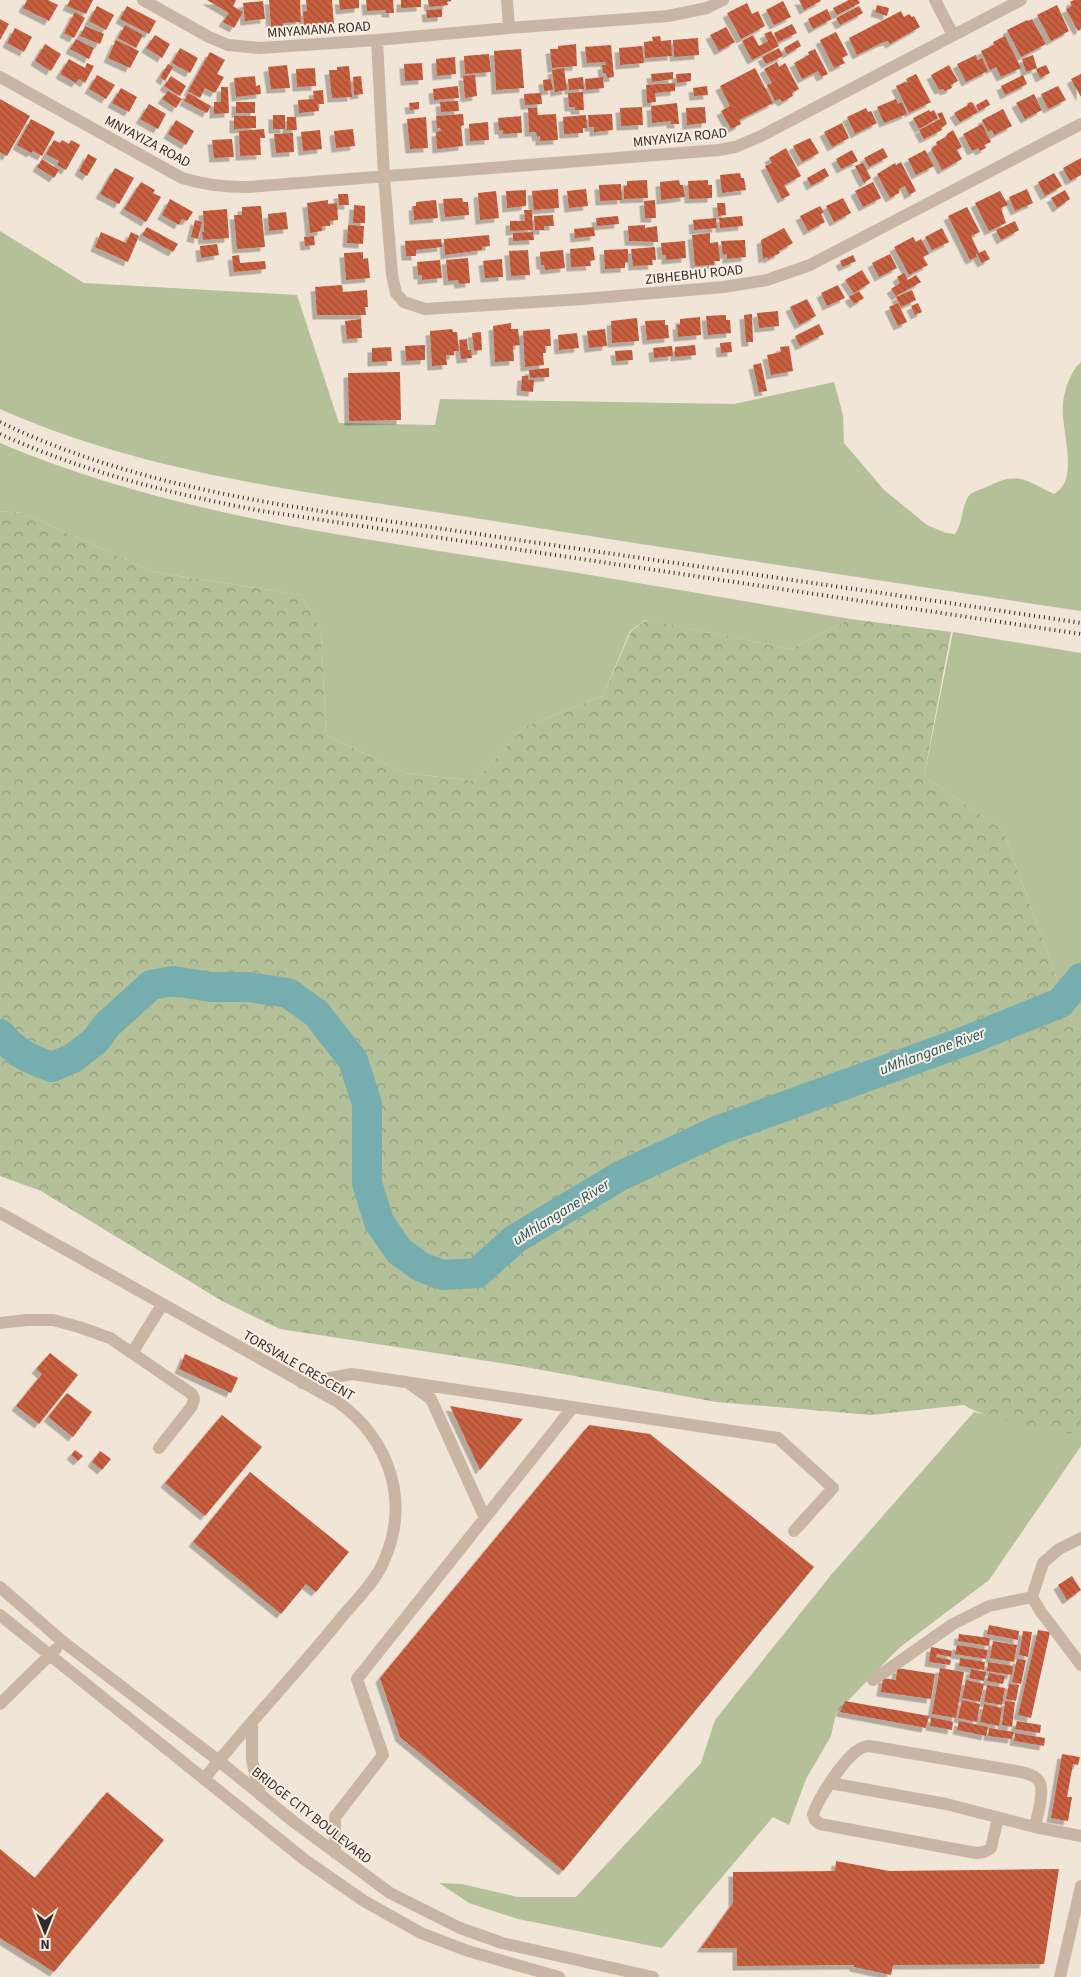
<svg xmlns="http://www.w3.org/2000/svg" width="1081" height="1977" viewBox="0 0 1081 1977" font-family="'Source Sans 3',sans-serif">
	<style>
		.grass { fill: #b3c098 }
		.forest { fill: url(#forest-crowns) }
		.lines { fill: none; stroke-linecap: round; stroke-linejoin: round }
		.river { stroke: #76adaf; stroke-width: 30 }
		.building { fill: url(#building-back-hatch); filter: url(#shadow) }
		.minor { stroke: #c9b5a4; stroke-width: 12 }
		.rail { stroke: #352a26; stroke-width: 4; stroke-dasharray: 1 4; stroke-linecap: butt }
		.labels { text-anchor: middle; stroke-width: 4; stroke-linejoin: round; paint-order: stroke }
		.street-label { font-size: 14px; fill: #352a26; stroke: #f9efe4 }
		.water-label { font-size: 15px; font-style: italic; fill: #1b5356; stroke: #f9efe4 }
	</style>
	<defs>
		<pattern id="forest-crowns" width="20" height="18" patternUnits="userSpaceOnUse" patternTransform="scale(1.25)"><rect width="20" height="18" fill="#b3c098"/><path d="M2 6a3 3 0 1 1 6 0M12 15a3 3 0 1 1 6 0" fill="none" stroke="#929c7c"/></pattern>
		<pattern id="building-back-hatch" width="6" height="6" patternUnits="userSpaceOnUse" patternTransform="scale(1.25)"><rect width="6" height="6" fill="#c85f3f"/><path d="M-1 5l2 2M0 0l6 6M5-1l2 2" fill="none" stroke="#a34f35"/></pattern>
		<filter id="shadow"><feDropShadow dx="-4.5" dy="4.5" stdDeviation="0" flood-color="#0004"/></filter>
	</defs>
	<rect width="100%" height="100%" fill="#f1e5d8"/>
	<path class="grass" d="M0,231l84,52 213,12 42,128 96,2 5,-26 294,5 100,-22 9,33 1,28 40,47 43,35 19,8 9,1c8,-11 6,-25 13,-37 3,-5 11,-7 16,-9 35,-17 37,-10 70,6 27,-15 6,-65 9,-90 1,-13 8,-34 18,-42v249c-205,-31 -409,-62 -613,-94 -159,-25 -320,-42 -468,-108z
		M0,443c156,66 318,89 484,115 123,19 245,41 367,61l-60,30 -145,-29 -16,11 -27,65 -79,31 -49,54 -70,-8 -79,-38 -5,-105 -20,-35 -147,-23 -131,-59 -23,-2z
		M953,632l128,21v377l-7,-4 -71,-196 -79,-54z
		M974,1412l107,23v11l-92,134 -90,68 -63,65 -5,23 -25,43 -17,46 -16,-8 -111,131 -144,-29 -49,-16 -30,-20 23,1 55,13h59l125,-134 14,-43 116,-145z"/>
	<path class="forest" d="M0,511l23,2 131,59 147,23 20,35 5,105 79,38 70,8 49,-54 79,-31 28,-65 16,-11 144,29 60,-30 100,13 -27,144 79,54 71,196 7,4v405c-33,-6 -90,-13 -117,-30l-93,10 -155,-13 -196,-36 -240,-37 -58,-28 -181,-110 -41,-15z"/>
	<g class="lines">
		<path class="river" d="M0,1034c16,19 29,25 52,33l21,-9 22,-17 13,-17 43,-39 22,-4 38,6h37l40,6 28,20 37,47 14,44v79l12,39 20,29 22,16 22,8 34,-2 38,-34 105,-63 99,-46 249,-90 92,-37 21,-25"/>
	</g>
	<path class="building" d="M27,0h21l10,5 -9,16 -26,-13z
		M70,0h23l-7,14 -19,-8z
		M207,0h29l-3,6 10,6 -9,16 -11,-6 6,-9z
		M269,0h31l1,22 -18,1v3l-12,1z
		M306,0h26l2,24 -30,3 -1,-15 4,-1z
		M339,0h20v8l-19,2z
		M366,0h27l1,13h-8v-3l-19,1z
		M401,0h20v7l-20,1z
		M428,0h23v1l-4,1 1,3 -19,2z
		M799,0h21l1,1 -17,9z
		M849,0h9l2,3 -23,12 -4,-7z
		M1074,0h7v29l-3,2 -12,-22 6,-3 -2,-4z
		M263,1l2,18 -20,2 -2,-18z
		M783,1l8,16 -17,8 -8,-15z
		M747,3l5,11 6,-3 7,15 -24,13 -14,-26z
		M877,5l12,3 -2,8 -12,-4z
		M1057,5l12,26 -18,10 -14,-26z
		M97,6l17,9 -8,15 -17,-9z
		M127,6l29,15 -7,13 -29,-15z
		M859,6l4,7 -23,12 -4,-7z
		M442,9v8l-15,1 -1,-8z
		M827,9l5,10 -19,10 -5,-10z
		M901,11l3,6 5,-3 3,3 2,-1 6,11 -30,17 -2,-3 -7,2 -24,12 -8,-17z
		M75,12l10,6 -11,20 -10,-5z
		M0,19l9,5 -9,16z
		M1032,19l14,25 -25,13 -14,-27 20,-10 1,1z
		M792,24l5,9 -19,9 -4,-9z
		M125,25l18,10 -7,13 -18,-10z
		M85,26l19,8 -4,10 -20,-8z
		M726,27l9,15 -16,9 -9,-16z
		M15,28l17,9 -8,15 -17,-9z
		M771,31l8,15 -27,14 -10,-19 11,-6 6,11 9,-5 -4,-7z
		M836,32l12,23 -6,3 3,5 -11,5 -14,-28z
		M155,35l15,9 -8,14 -16,-10z
		M660,36l1,5 10,-1 1,16 -27,2 -1,-16 9,-1 -1,-4z
		M1005,36l16,32 -20,9 -5,-10 -6,3 -9,-19 13,-6 -1,-3z
		M698,38l1,17 -25,2 -1,-17z
		M76,39l18,9 -5,11 -19,-10z
		M116,40l23,11 -9,17 -22,-10z
		M798,40l3,6 -14,8 -3,-6z
		M45,44l16,10 -10,17 -16,-10z
		M576,44l1,22 -25,2 -2,-19h8v-3z
		M611,45l3,32 -7,1 -1,-5h-3l-1,-8h4l-1,-3 -18,1 -2,-16z
		M642,46l2,17 -24,2 -1,-17z
		M180,48l18,10 -8,15 -18,-10z
		M779,48l4,8 -17,8 -4,-7z
		M521,49l3,39 -28,2 -2,-39z
		M815,49l13,25 -7,3 -3,-6 -16,8 -8,-16 15,-8 -1,-3z
		M210,52l15,8 -8,14 7,3 -9,16 -10,-5 -5,10 -12,-7z
		M489,54l2,18 -26,2 -1,-18z
		M976,55l2,5 4,-2 6,13 -22,11 -9,-18z
		M1033,55l4,13 -11,4 -4,-13z
		M455,57l1,17 -19,2 -1,-17z
		M69,59l16,9 2,-5 7,3 -9,17 -6,-4 -3,4 -16,-9z
		M777,62l2,5 6,-4 14,26 -7,4 1,3 -11,6 -2,-3 -5,2 -8,-16 5,-2 -8,-14z
		M422,63l1,17 -18,1 -1,-17z
		M168,64l5,3 -8,14 -5,-4z
		M287,65l3,23 -19,1 -3,-22z
		M949,65l9,16 -7,4 1,3 -7,3 -2,-2 -4,1 -8,-15z
		M1046,65l4,8 -10,5 -4,-9z
		M349,66l3,31 -20,1 -3,-28h8v-3z
		M315,68l1,18 -19,1 -1,-18z
		M564,68l3,22 -12,2 -3,-22z
		M755,68l18,35 -34,17 2,4 -10,5 -10,-18 9,-5 -10,-20z
		M673,72v7l-21,3 -1,-8z
		M691,73v8l-14,2 -1,-9z
		M916,74l15,28 -22,11 -13,-27 9,-4 3,1 -2,-4z
		M1081,74v23l-10,-18z
		M97,75l18,10 -9,14 -17,-10z
		M475,75l2,21 -12,2 -2,-22z
		M1023,75l4,9 -22,11 -4,-9z
		M171,76l15,10 -6,10 -16,-10z
		M255,76l1,10 4,-1 1,9 -25,3 -2,-19z
		M361,76l2,18 -9,1 -1,-18z
		M583,77l1,12 -15,1 -1,-11z
		M603,77l1,11 -18,2 -1,-11z
		M551,79l2,11 -9,1 -1,-11z
		M675,83v8l-20,2 1,9 -9,1 -1,-18z
		M458,86l1,12 -25,2 -1,-11z
		M707,86l1,9 -14,1 -1,-8z
		M1058,86l8,14 -18,9 -7,-15z
		M221,87h7l1,26 -15,1v-12h7z
		M121,88l16,9 -8,15 -17,-9z
		M323,90l1,14h-6l1,7 -20,2 -1,-13 16,-1 -1,-8z
		M168,91l14,8 -6,9 -14,-9z
		M583,92l1,18h-9v-3h-6l-1,-14z
		M188,93l23,13 -4,7 -23,-12z
		M541,93l1,11 -17,1 -1,-11z
		M1034,94l8,16 -17,9 -9,-16z
		M0,99l30,17 -23,40 -7,-4z
		M896,99l2,5 4,-2 5,12 -23,9 -7,-16z
		M987,99l3,6 -11,6 -3,-6z
		M458,101l1,10 -18,1 -1,-10z
		M236,102h19v11h-19z
		M419,102v7l-9,1 -1,-7z
		M970,102l3,1 5,9 -18,10 -6,-9 14,-8 -1,-1z
		M677,103l2,21h-8v-3l-19,2 -1,-17z
		M149,104l17,10 -8,15 -18,-10z
		M642,107l1,18 -22,1 -1,-18z
		M705,107l1,16 -19,2 -1,-17z
		M528,108h9l1,7 18,-1 2,26 -18,1v-5l-3,1 -1,-5h-7z
		M866,108l2,4 3,-1 6,12 -22,11 -8,-17z
		M1003,109l9,17 -18,9 -2,-5 -4,2 -6,-12z
		M929,110l1,2 4,-2 4,8 -19,11 -6,-11z
		M942,112l5,12 -6,4 1,2 -18,9 -5,-9 21,-11 -3,-5z
		M463,114l1,11 -3,1 2,20 -26,3 -1,-17 5,-1 -1,-3h-3l-1,-12z
		M612,114l1,16 -19,2v-5h-5l-1,-12z
		M273,115h12v14h-12z
		M586,115l1,13h-4v5l-19,1 -1,-17z
		M234,116h22v12l-22,1z
		M521,116l1,17 -19,1v-4h-4l-1,-12z
		M287,117h9l1,13h-10z
		M426,117l2,31 -18,1 -3,-30z
		M31,119l24,13 -13,24 -9,-5 -2,2 -14,-8z
		M176,120l18,11 -8,14 -18,-11z
		M488,122l1,18 -19,1 -1,-17z
		M842,123l7,15 -17,9 -8,-15z
		M982,124l9,18 -7,3 2,3 -6,3 -2,-3 -6,3 -9,-17z
		M264,129l1,9h-5l1,17 -21,1 -1,-25z
		M353,129l2,17 -19,2 -2,-17z
		M320,130l2,19 -19,2 -2,-19z
		M953,130l9,17 -5,3 5,9 -20,11 -11,-21 6,-4 -1,-3 10,-5 1,-3z
		M293,133l1,19 -18,1 -2,-19z
		M810,138l9,15 -17,9 -9,-16z
		M232,139l2,18 -20,1 -2,-18z
		M54,140l6,3 2,-3 7,4 2,-4 9,5 -14,25 -9,-5 2,-4 -13,-7z
		M786,148l15,28 -17,9 6,10 -8,4 -17,-33 7,-3 -3,-5z
		M883,148l5,9 -19,10 -5,-9z
		M852,150l6,11 -17,8 -5,-10z
		M925,150l9,16 -18,9 -8,-16z
		M88,154l9,5 -10,17 -8,-5z
		M1081,158v17l-11,6 -7,-13z
		M42,159l17,11 -5,8 -17,-11z
		M901,162l15,29 -7,4 -4,-9 -6,3v4l-9,5 -13,-24 18,-11 1,2z
		M863,163l8,15 -7,5 -9,-17z
		M115,168l19,10 -15,26 -19,-10z
		M825,168l4,8 -18,10 -4,-8z
		M740,173l1,5h3l2,12 -24,3 -2,-18z
		M1054,173l8,13 -17,10 -7,-14z
		M647,180l1,18 -24,1v-13h3v-5z
		M679,180l1,5h3l2,12 -24,3 -1,-18z
		M708,180v5h4v13l-23,1 -1,-18z
		M141,182l14,8 -2,3 8,4 -15,25 -22,-13z
		M873,182l8,16 -18,9 -8,-16z
		M621,184l1,16 -22,1 -1,-16z
		M558,189l1,19 -25,2 -2,-19z
		M586,189l2,17 -19,2 -2,-17z
		M1027,189l6,14 -18,8 -6,-14z
		M526,190v16l-19,2 -1,-17z
		M1065,190l5,9 -13,9 -6,-10z
		M496,191l3,27 -19,2 -2,-27z
		M1000,191l8,14 -7,3 5,15 -17,8 -14,-28z
		M338,194h10l1,11h-10z
		M462,198l1,4h5l1,13 -24,2 -2,-18z
		M843,198l8,15 -17,9 -8,-16z
		M170,199l23,13 -6,9 -5,-2 -3,6 -17,-10z
		M328,200v4l9,-1 1,17 -8,1v5h-8v5l-12,2 -3,-30z
		M436,200l2,18 -24,2 -1,-14h3v-4z
		M655,200l1,18h-11l-1,-17z
		M717,203h8l1,12 -8,1z
		M354,205l11,1v17h-12z
		M261,206l4,41 -28,2 -3,-34h8v-8z
		M820,206l4,6 -3,2 4,8 -17,9 -8,-15z
		M967,207l13,25 -9,4 8,17 6,-3 5,9 -8,4 -6,-10 1,4 -7,3 -22,-44z
		M227,209l2,29 -26,2 -1,-8h2l-1,-21z
		M524,210h8l1,20 -23,1v-10h15z
		M286,212l2,17 -19,2 -1,-17z
		M553,215l1,11h-10v4h-9l-1,-14z
		M618,216l1,8 -22,2 -1,-8z
		M742,216l1,10 -23,2 -1,-10z
		M716,218l1,10 -23,2 -1,-10z
		M195,220l7,2 -4,17 -7,-2z
		M1015,221l4,9 -18,10 -5,-10z
		M348,225l16,1 -1,18 -16,-1z
		M645,225v3l12,-2 1,16 -29,-1 -1,-15z
		M147,227l31,17 -5,8 -31,-17z
		M594,227l1,9 -20,2 -1,-9z
		M784,228l9,15 -14,8 1,2 -12,6 -1,-2 -4,2 -2,-19z
		M942,228l7,14 -17,8 -7,-13z
		M101,232l25,11 5,-11 8,4 -11,26 -33,-15z
		M533,232l1,8 -21,1v-8z
		M710,233v10l8,-1 2,19h-6v4l-19,1 -3,-31z
		M489,235l1,11 -8,1v3l-37,5 -1,-16z
		M314,236l1,9 -10,1 -1,-9z
		M913,237l3,5 5,-3 8,15 -6,3 5,8 -19,10 -15,-28z
		M441,239l1,8 -26,3v6h-10l-1,-15z
		M745,240l1,17 -19,2v-5l-4,1 -2,-14z
		M685,241l1,17 -20,2v-5h-4l-1,-12z
		M217,244l2,11 -18,3 -1,-12z
		M593,247l2,13 -5,1 1,5 -20,1 -1,-18z
		M655,247l1,13h-4l1,5 -20,1 -2,-17z
		M628,249v13l-3,1v5l-20,1 -1,-19z
		M528,250l2,25 -19,1 -2,-25z
		M563,250l2,18 -20,2 -1,-5h-3l-1,-13z
		M363,252v7l5,-1 2,20 -24,2 -2,-27z
		M890,254l7,14 -18,9 -7,-14z
		M239,255l1,8 25,-2 1,8 -32,3 -2,-16z
		M853,255l3,6 -13,6 -3,-6z
		M468,258l2,25 -11,1 -1,-4 -10,1 -2,-21z
		M502,259l1,18 -18,1 -2,-17z
		M440,260l2,18 -20,2v-5h-4l-1,-13z
		M862,270l8,13 -16,10 -9,-13z
		M904,273l4,7 8,-5 5,7 -25,14 -5,-7 9,-6 -3,-6z
		M342,285l1,7 24,-2 1,17h-3l1,8h-49l-2,-28z
		M838,285l7,13 -18,8 -6,-13z
		M912,290l4,10 -15,7 -5,-10z
		M859,291l5,7 -10,6 -5,-7z
		M807,299l9,17 -17,9 -9,-18z
		M898,303l9,19 -9,4 -9,-19z
		M918,303l4,9 -7,3 -4,-9z
		M778,311l1,15 -20,2 -2,-15z
		M752,314l1,28h-7l-2,-27z
		M726,315v5h4l1,13 -23,2 -2,-19z
		M700,317l1,18 -23,2 -1,-12h3v-6z
		M637,318l2,23 -27,2 -1,-22z
		M361,319l1,19 -15,1 -2,-18z
		M665,320v5h3l1,13 -22,2 -2,-19z
		M511,323v6h7l2,16 -7,1 1,15 -19,1 -2,-36z
		M819,324l5,10 -24,12 -5,-10z
		M452,329l1,3h4l2,19h-5v4h-8l1,10 -15,1 -2,-35z
		M550,329l1,17h-6l1,7h-3l1,12 -19,2 -2,-36z
		M605,329l2,17 -18,2 -2,-17z
		M481,332l1,18 -8,1 -2,-18z
		M577,333l2,15 -20,2 -1,-15z
		M467,339l1,11h3l1,8 -11,1 -2,-19z
		M731,342l1,10 -11,1 -1,-10z
		M425,345v15l-19,1 -1,-15z
		M695,345l1,10 -21,2v-10z
		M672,346l1,10 -19,2 -1,-10z
		M789,346l4,25 -22,4 -4,-20 14,-3 -1,-5z
		M391,347l1,14 -20,1v-14z
		M632,350l1,10 -17,1 -1,-10z
		M761,363l6,28 -8,1 -6,-27z
		M549,368v9l-19,1 -1,-8z
		M400,372l1,48 -52,1 -1,-48z
		M522,376h6v4h6l-1,12 -12,-1z
		M50,1353l28,22 -39,49 -23,-18 26,-32 -6,-5z
		M185,1354l53,24 -7,15 -52,-24z
		M67,1393l25,19 -19,25 -25,-20z
		M450,1406l73,13 -43,51z
		M222,1415l40,32 -57,69 -40,-33z
		M589,1425l61,9 164,133 -251,304 -163,-134 -20,-59z
		M75,1450l8,6 -5,5 -7,-6z
		M100,1451l11,8 -9,11 -10,-8z
		M250,1472l99,80 -33,40 -10,-8 -25,30 -88,-72z
		M1072,1576l9,14 -14,10 -9,-15z
		M989,1625l30,6 -1,9 -31,-6z
		M1038,1630l12,2 -19,86 -13,-3z
		M1023,1631l9,1 -4,25 -9,-2z
		M959,1634l31,4 -1,8 -31,-5z
		M993,1641l24,4 -3,17 -24,-4z
		M957,1645l31,5 -2,9 -31,-5z
		M931,1647l21,4 -1,6 -14,-3 -1,3 15,3 -1,5 -21,-3z
		M960,1658l25,4 -1,8 -25,-4z
		M1017,1659l9,1 -5,24 -9,-2z
		M988,1662l25,4 -1,9 -25,-4z
		M897,1668l38,6 -4,25 -50,-7 2,-14 13,2z
		M940,1668l24,4 -8,46 -24,-4z
		M971,1669l15,3 -2,9 -15,-3z
		M989,1673l16,3 -2,8 -16,-3z
		M966,1680l18,4 -4,18 -18,-4z
		M1009,1684l10,1 -3,16 -10,-2z
		M987,1685l18,3 -3,17 -18,-3z
		M962,1700l18,4 -3,18 -19,-4z
		M845,1701l84,15 -3,12 -86,-16z
		M1005,1701l10,1 -3,25 -10,-2z
		M984,1704l18,4 -3,18 -19,-4z
		M931,1717l22,5 -1,8 -22,-4z
		M959,1721l29,6 -2,9 -29,-6z
		M1017,1721l24,4 -1,8 -25,-4z
		M989,1728l25,4 -2,7 -24,-3z
		M1015,1733l30,5 -1,8 -30,-5z
		M1062,1754l18,3 -2,8 -5,-1 -6,33h5l-4,24 -17,-3z
		M107,1792l57,48 -110,132 -54,-34v-89l35,29z
		M836,1861l53,10 170,-2 -15,95 -151,1 -2,10 -37,-8v-2l-117,1v-18h-36l32,-45v-31l102,-1z"/>
	<g class="lines">
		<path class="minor" d="M143,0l66,37 19,8 32,3 117,-8 132,-12 159,-12 39,-8 16,-8
			M507,0l2,28
			M935,0l18,35
			M377,40l7,136 8,99 4,18 8,9 21,7 158,-10 141,-12 43,-7 43,-15 271,-141
			M0,77l182,101c24,7 42,9 67,9l470,-37 16,-3 24,-10 262,-137
			M0,1213l338,189c52,38 73,100 45,161 -10,22 -31,41 -46,60 -43,53 -91,103 -133,156
			M0,1323l27,-3h26l26,7 31,11 82,56 2,5 -2,7 -33,42
			M132,1353l30,-48
			M302,1383l50,-9 426,64 55,50 -39,43
			M410,1384l21,15 54,119
			M1081,1538l-22,11 -16,14 -11,34 9,15 40,53
			M0,1587l62,54 157,120 75,61 96,71 70,35 42,15 151,34
			M0,1615l305,245 59,41 57,32 47,18 91,26
			M873,1680l80,-56 36,-18 43,-9
			M0,1704l56,-55
			M252,1722v38l8,35
			M830,1783l116,21 89,23 46,9
			M998,1818l-7,30 -7,4 -8,1 -156,-29 -5,-4 -2,-6c6,-16 37,-69 56,-68l147,25c8,2 17,3 22,9 8,8 -1,37 -3,47
			M335,1853v-36l48,-62 -26,-76 216,-272
			M1060,1977l21,-91"/>
		<path class="rail" d="M0,422c149,72 317,88 478,112 201,30 402,58 603,89
			M0,434c84,38 172,60 262,77l819,123"/>
	</g>
	<g class="labels">
		<g class="street-label">
			<text transform="translate(319 29) rotate(-4)" y="5">MNYAMANA ROAD</text>
			<text transform="translate(680 137) rotate(-6)" y="5">MNYAYIZA ROAD</text>
			<text transform="translate(148 141) rotate(28)" y="5">MNYAYIZA ROAD</text>
			<text transform="translate(694 274) rotate(-6)" y="5">ZIBHEBHU ROAD</text>
			<text transform="translate(299 1365) rotate(30)" y="5">TORSVALE CRESCENT</text>
			<text transform="translate(312 1815) rotate(38)" y="5">BRIDGE CITY BOULEVARD</text>
		</g>
		<g class="water-label">
			<text transform="translate(932 1051) rotate(-20)" y="5">uMhlangane River</text>
			<text transform="translate(561 1212) rotate(-32)" y="5">uMhlangane River</text>
		</g>
	</g>
	<g transform="translate(45 1932) rotate(180)" stroke="#f9efe4" stroke-width="4" paint-order="stroke">
	<path d="M0-4L9 19L0 12L-9 19Z" fill="#352a26"/>
	<text y="-8" font-size="14" font-weight="bold" text-anchor="middle" fill="#352a26">N</text>
	</g>
</svg>
